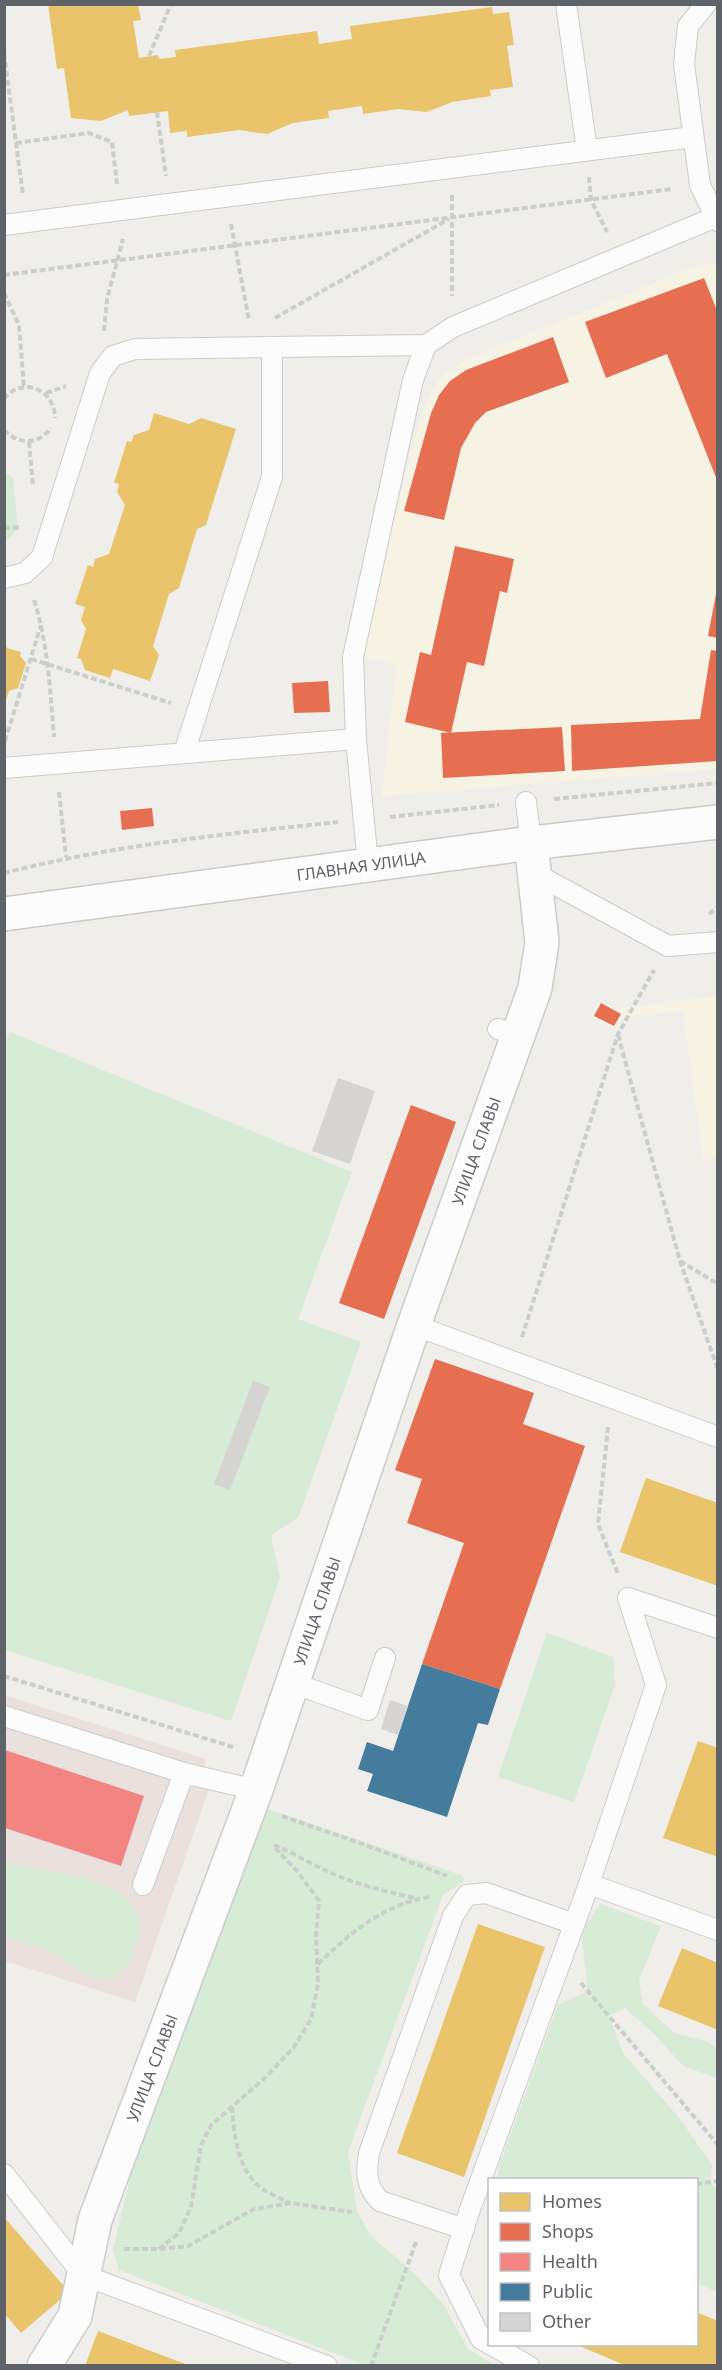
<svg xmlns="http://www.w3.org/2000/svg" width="722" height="2370" viewBox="0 0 722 2370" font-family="'Noto Sans',sans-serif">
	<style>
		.commercial { fill: #f7f3e4 }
		.medical { fill: #eae0de }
		.green { fill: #d8ebd6 }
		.homes { fill: #e9c46a }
		.shops { fill: #e76f51 }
		.health { fill: #f28482 }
		.public { fill: #457b9d }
		.building { fill: #d6d5d3 }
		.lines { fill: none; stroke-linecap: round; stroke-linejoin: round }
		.lane-casing { stroke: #cbcccc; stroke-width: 22 }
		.street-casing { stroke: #cbcccc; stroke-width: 36 }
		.secondary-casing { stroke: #cacacb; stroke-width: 36 }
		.path { stroke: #cacfcc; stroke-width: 4; stroke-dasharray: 6 3; stroke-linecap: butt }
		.lane { stroke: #fdfcfc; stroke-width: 20 }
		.street { stroke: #fdfcfc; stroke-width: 33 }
		.secondary { stroke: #fdfcfc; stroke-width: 33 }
		.labels { text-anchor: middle; stroke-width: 6; stroke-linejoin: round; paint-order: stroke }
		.street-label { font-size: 16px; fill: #5f6368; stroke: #fff }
	</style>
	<rect width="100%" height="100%" fill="#efeeea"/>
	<path class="commercial" d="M717,263v506l-335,27 14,-131 -36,-9 61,-242 11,-23 11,-16 21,-14 234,-96z
		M717,996v161l-14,2 -20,-148 -58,5 -9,15 -25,-14 9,-17 17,9z"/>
	<path class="medical" d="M4,1695l202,64 -4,15 11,3 -78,225 -130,-41z"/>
	<path class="green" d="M5,472l8,5 5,53 -13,11z
		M10,1032l342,140 -54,147 63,23 -63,176 -27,17 9,43 -49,143 -226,-71 -1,-604z
		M547,1633l66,24 2,28 -41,117 -76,-25z
		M265,1808l196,67 3,4 -1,3 -20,13 -95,257 9,60 13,23 44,38 30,32 23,43 27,17h-129l-246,-95 -6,-20 21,-88z
		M4,1863c35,7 105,11 128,41 4,6 7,15 9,22l-10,34 -16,18 -27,-2 -38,-25 -45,-14z
		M600,1904l61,22 -22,54 4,24 31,29 32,8 11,8v29l-34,-12 -29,-32 -29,-26 -16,8 14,37 57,66 32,46 -2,17 8,8 -1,102 -20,-9 -1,-103h-199l2,-14 59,-161 30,-14 -7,-58z"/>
	<path class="homes" d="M48,4h90l3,16 -8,1 6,37 19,-3 1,4 17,-2 -1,-7 142,-19 2,13 33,-5 -2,-13 142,-19 1,7 16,-2 5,33 -7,1 6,41 -23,3 1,6 -39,6 -25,10 -29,-3 -35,5 -1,-8 -34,5 1,7 -36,5 -26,11 -28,-4 -52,7v-6l-17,2 -2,-22 -39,5 -1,-6 -27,11 -30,-3 -7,-50 -7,1z
		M154,413l35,11 12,-6 35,11 -30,96 -9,4 -18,59 -10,6 -16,52 6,9 -9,26 -37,-12 -3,9 -25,-8 -4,-11 -4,-1 9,-29 -5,-9 4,-13 -10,-3 13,-39 5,2 2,-8 14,-5 16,-49 -8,-13 2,-8 -5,-1 13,-42 4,1 3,-7 15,-5z
		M5,643l2,5 14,4 -1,4 6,7 -8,25 -9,3 -4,12z
		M646,1478l72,25v83l-98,-34z
		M698,1741l20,7v109l-55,-19z
		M478,1924l67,23 -81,230 -67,-24z
		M682,1948l36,15v67l-60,-24z
		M4,2217l65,75 -48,41 -17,-20z
		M696,2312l22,9v45h-91l-50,-21 119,-1z
		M98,2331l90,34v1h-103z"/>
	<path class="shops" d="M704,278l14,35 -1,167 -50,-126 -61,24 -21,-56z
		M553,337l16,45 -83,30 -11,11 -14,25 -17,72 -40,-9 27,-98 8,-18 11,-14 16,-11z
		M455,546l59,13 -7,34 -7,-2 -16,75 -17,-4 -16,71 -46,-11 15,-70 11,3z
		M716,594h2v44l-10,-2z
		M711,650l7,1v110l-146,10 -1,-46 129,-6z
		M328,681l2,31 -36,1 -2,-30z
		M562,727l3,44 -122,7 -2,-45z
		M152,808l2,18 -32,4 -2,-19z
		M601,1003l20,11 -7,12 -20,-10z
		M411,1105l45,17 -72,197 -45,-16z
		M435,1359l99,34 -11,31 62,22 -85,243 -78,-25 42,-121 -57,-20 15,-44 -27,-9z"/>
	<path class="health" d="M5,1750l139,46 -23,70 -116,-38z"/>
	<path class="public" d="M422,1664l78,25 -12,36 -10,-2 -31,94 -80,-26 6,-17 -15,-5 9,-27 26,9z"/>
	<path class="building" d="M338,1078l37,13 -25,73 -38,-13z
		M253,1381l17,6 -40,103 -16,-6z
		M390,1700l18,6 -10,29 -17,-6z"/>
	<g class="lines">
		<g class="lane-casing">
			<path id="lane" d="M566,4l21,146
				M706,4l-18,22 -4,38 16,121 18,36
				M4,225l689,-88
				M4,578l21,-5 17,-16 58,-184 13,-17 22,-7 291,-4
				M184,753l88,-276v-130
				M4,768l352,-29
				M526,802l5,41
				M368,864l-12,-125 -3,-82 60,-277 13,-35 27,-18 265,-111
				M534,873l134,73 50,-4
				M498,1029l20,7
				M414,1325l304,112
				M718,1628l-90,-30 28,87 -67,199 129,46
				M293,1683l75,27 17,-52
				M4,1716l180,57 72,17
				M143,1885l41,-112
				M4,2174l79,101 244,91
				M464,2229l-84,-28c-15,-16 -14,-29 -11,-48l84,-237 14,-21 19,-2 88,31
				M490,2344l-9,-5 -32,-64 20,-63 120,-328
				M490,2344l39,22"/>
		</g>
		<g class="street-casing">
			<path id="street" d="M44,2366l31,-50 20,-96 161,-430 158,-465 121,-337 7,-46 -11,-99"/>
		</g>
		<g class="secondary-casing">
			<path id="secondary" d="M4,914l527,-71 187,-21"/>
		</g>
		<path class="path" d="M4,53l19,142
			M149,56l22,-52
			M157,112l9,64
			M16,143l73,-10 23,9 5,42
			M589,177l2,23 16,32
			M452,195v101
			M231,224l18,96
			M4,275l668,-86
			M4,293l15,32 5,62
			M275,318l174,-99
			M104,331l3,-32 16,-60
			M46,393l20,-7
			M4,399c19,-24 51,-9 51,19
			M4,430c15,15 34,15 47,-2
			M29,442l4,44
			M4,528l18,-1
			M34,600c14,44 16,90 20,137
			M31,659l140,44
			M5,741l36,-116
			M59,792l7,65
			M554,799l164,-16
			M390,817l109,-12
			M4,873c110,-28 221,-39 334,-51
			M709,914l9,-7
			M618,1035l62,226 38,109
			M680,1261l38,23
			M522,1337l96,-303 36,-64
			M608,1427l-10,97 20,50
			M4,1676l229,71
			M282,1816l78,27 87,33
			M274,1845c19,8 37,19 55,27 28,13 59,20 90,27
			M318,1964c32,-31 66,-60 112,-67
			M581,1983l137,162
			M232,2107c2,29 6,66 32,83 8,5 18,9 26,13
			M696,2184l22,-3
			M124,2249h35l29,-3 66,-37 37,-6 61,9
			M159,2249l20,-16 12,-26 10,-62 10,-20 55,-48 28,-30 17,-28 7,-35 -2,-48 3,-35 -22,-30 -24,-25
			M371,2366l45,-124"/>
		<use href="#lane" class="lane"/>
		<use href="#street" class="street"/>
		<use href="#secondary" class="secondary"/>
	</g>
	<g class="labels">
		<g class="street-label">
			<text transform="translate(361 866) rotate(-8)" y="6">ГЛАВНАЯ УЛИЦА</text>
			<text transform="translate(476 1151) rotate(-70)" y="6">УЛИЦА СЛАВЫ</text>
			<text transform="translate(317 1611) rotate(-71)" y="6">УЛИЦА СЛАВЫ</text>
			<text transform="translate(152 2068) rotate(-69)" y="6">УЛИЦА СЛАВЫ</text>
		</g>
	</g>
	<rect width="722" height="2370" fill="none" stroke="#5f6368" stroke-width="12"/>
	<rect x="488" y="2178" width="210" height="168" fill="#ffffff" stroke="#bfc1c3" stroke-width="1.5"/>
	<rect x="500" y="2193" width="30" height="18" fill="#e9c46a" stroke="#bfc1c3" stroke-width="1.5"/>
	<text x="542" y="2208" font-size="18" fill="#5f6368">Homes</text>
	<rect x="500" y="2223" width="30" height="18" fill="#e76f51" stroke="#bfc1c3" stroke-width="1.5"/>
	<text x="542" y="2238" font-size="18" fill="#5f6368">Shops</text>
	<rect x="500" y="2253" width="30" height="18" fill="#f28482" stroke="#bfc1c3" stroke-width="1.5"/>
	<text x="542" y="2268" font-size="18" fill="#5f6368">Health</text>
	<rect x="500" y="2283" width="30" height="18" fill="#457b9d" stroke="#bfc1c3" stroke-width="1.5"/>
	<text x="542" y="2298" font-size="18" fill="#5f6368">Public</text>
	<rect x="500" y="2313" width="30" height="18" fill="#d6d5d3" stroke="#bfc1c3" stroke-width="1.5"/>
	<text x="542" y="2328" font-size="18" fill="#5f6368">Other</text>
</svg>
